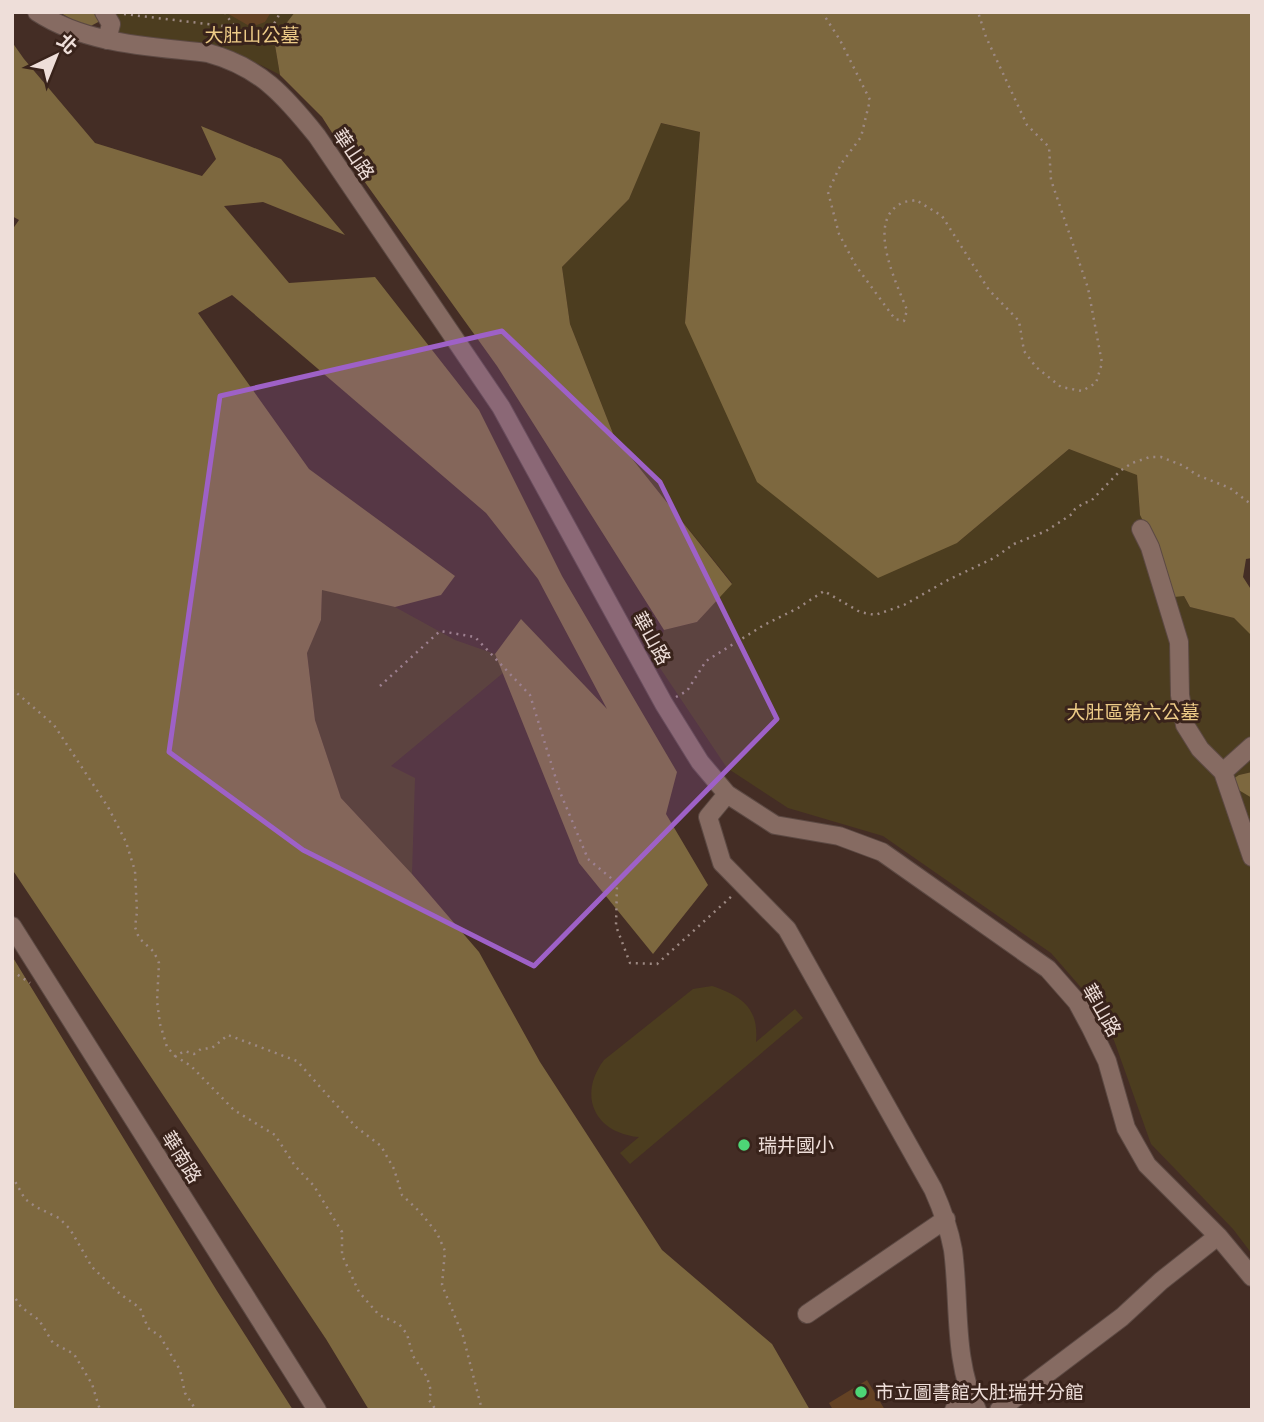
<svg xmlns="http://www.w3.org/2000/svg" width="1264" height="1422" viewBox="0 0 1264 1422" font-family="Commissioner,'Noto Sans TC',sans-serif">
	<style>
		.green { fill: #4c3d1f }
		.forest { fill: #7d683f }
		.building { fill: #644224 }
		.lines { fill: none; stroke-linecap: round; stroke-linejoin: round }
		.minor-casing { stroke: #5c4943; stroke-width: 20 }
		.path { stroke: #9d8983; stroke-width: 2.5; stroke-dasharray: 2 5; stroke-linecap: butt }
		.minor { stroke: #866b62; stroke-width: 18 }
		.marked { fill: #9e61c7; fill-opacity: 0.2; stroke: #9e61c7; stroke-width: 5; stroke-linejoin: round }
		.poi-dot { fill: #4dd676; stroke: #39231b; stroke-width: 2.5 }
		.labels { text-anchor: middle; stroke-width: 6; stroke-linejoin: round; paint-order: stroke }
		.park-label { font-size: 19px; fill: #edcb87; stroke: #39231b }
		.street-label { font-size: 19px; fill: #eeded9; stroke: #39231b }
		.poi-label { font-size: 19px; fill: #eeded9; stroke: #39231b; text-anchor: start }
	</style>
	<rect width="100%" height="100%" fill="#442d25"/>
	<path class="green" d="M114,12h181l-21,27 6,36c-49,-29 -105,-32 -161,-40z
		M660,123l40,9 -15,191 272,220 112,-94 68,25 3,41 50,92 44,11 18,17v137l-13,3 13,23v25l-9,6 9,17v408l-19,-25 -82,-85 -46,-129 -54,-62 -168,-117 -95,-28 -61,-40 -71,-106 8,-32 33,-8 35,-39 -118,-147 -44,-112 -8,-57 67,-68z
		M322,589l73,18 60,33 40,14 8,19 -112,93 24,12 -3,96 -71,-76 -26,-78 -8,-68 14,-32z
		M712,986c30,10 47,22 44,56l39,-33 8,9 -173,146 -10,-11 19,-16c-44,-4 -62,-41 -35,-77l89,-71z"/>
	<path class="forest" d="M59,12h38l5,8 -15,8z
		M295,12h957v546l-6,1 -3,18 9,14v45l-18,-18 -44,-11 -6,-11 -20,2 -11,-57 -13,-26 -3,-40 -68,-26 -112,94 -79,35 -121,-96 -72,-159 15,-191 -39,-9 -32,76 -67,68 8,57 44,112 118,148 -35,38 -33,8 -167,-264 -143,-199 -32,-50 -42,-42 -6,-36z
		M12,42l12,17 71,84 107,33 14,-17 -15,-33 80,33 64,76 -82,-33 -39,4 65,77 86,-6 104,133 83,166 115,196 -11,42 42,71 -55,69 -74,-91 -84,-209 26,-35 86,90 -69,-130 -52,-66 -254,-218 -34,18 111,156 146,107 -14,19 -46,12 -73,-17 -1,30 -14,33 8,67 26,78 71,76 67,78 61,110 122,188 110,94 38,66h-441l-43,-71 -314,-470v-639l7,-10 -7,-4z
		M1252,772v26l-25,-15 12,-8z
		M12,956l205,335 76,119h-281z"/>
	<path class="building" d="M225,12h46l-6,10 -14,5z
		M867,1380l18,30h-52l-4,-7z"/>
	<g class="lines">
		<g class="minor-casing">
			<path id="minor" d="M37,12c51,33 113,34 171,41 52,14 77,43 109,83l184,271 163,297 36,58 27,32 48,31 64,11 43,16 166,117 29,33 14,26 16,33 19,67 21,37 71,71 34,41
				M104,12l7,12 -4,16
				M1141,529l9,18 29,95 1,53 5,30 15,24 23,23 29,85
				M1223,772l29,-26
				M727,794l-19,23 14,46 65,66 146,260c9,20 16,39 20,61 7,53 0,111 24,160
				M12,926l305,484
				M807,1314l139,-95
				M954,1410l17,-11
				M999,1410l123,-93 39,-36 57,-45"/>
		</g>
		<path class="path" d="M225,12c14,29 43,32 55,0
			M822,12l18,28 30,60 -9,37 -20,27 -13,28 11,42 17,32 39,53 9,2 3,-11c-10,-26 -41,-87 -7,-106 4,-3 12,-3 16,-4l26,16 47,74 30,31 5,30 12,16 25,20 21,4 14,-8 6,-20 -14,-75 -37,-108 -2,-33 -22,-22 -41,-88 -8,-25
			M124,14l108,13
			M380,686l60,-55 35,6 55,58 30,97 28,67 29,24 -1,43 14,37 27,1 76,-69
			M12,689l42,36 54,82 18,35 9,29 2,41 -2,15 4,11 15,14 5,11 -2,38 3,23 7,23 8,9 10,-5 9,3 7,-5 11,-1 16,-13 69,26 59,66 25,19 13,23 8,26 18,17 17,21 8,18 -3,34 21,51 19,74
			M676,697l11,-6 19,-30 58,-36 34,-17 26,-17 36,21 15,3 29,-10 44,-25 46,-22 20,-14 32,-13 26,-17 3,-5 9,-6 7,-2 29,-30 12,-8 18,-6h11l23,9 13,9 33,13 22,17
			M12,971l18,12
			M175,1056l16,10 43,44 41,25 20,31 19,20 28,46v23l17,37 20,23 20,9 8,10 6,22 14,21 4,14 -2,9 7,10
			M12,1176l13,23 11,8 23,11 11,11 22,38 28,27 20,14 8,20 12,8 20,34 5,23 11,17
			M12,1293l9,14 18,13 14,23 21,11 18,30 8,26"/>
		<use href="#minor" class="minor"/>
	</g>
	<path class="marked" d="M502,331l158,151 117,237 -243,247 -231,-116 -134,-98 51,-356z"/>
	<g class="poi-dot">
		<circle cx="744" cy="1145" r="7"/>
		<circle cx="861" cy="1392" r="7"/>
	</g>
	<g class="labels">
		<g class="park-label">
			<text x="252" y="42">大肚山公墓</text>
			<text x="1133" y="719">大肚區第六公墓</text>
		</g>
		<g class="street-label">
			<text transform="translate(354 154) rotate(56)" y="7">華山路</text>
			<text transform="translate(652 638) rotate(61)" y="7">華山路</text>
			<text transform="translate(1102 1010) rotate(60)" y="7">華山路</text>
			<text transform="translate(182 1157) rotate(58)" y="7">華南路</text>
		</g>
		<g class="poi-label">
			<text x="758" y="1152">瑞井國小</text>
			<text x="875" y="1399">市立圖書館大肚瑞井分館</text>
		</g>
	</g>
	<rect width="1264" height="1422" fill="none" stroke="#eeded9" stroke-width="28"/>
	<g transform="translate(56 56) rotate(43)" stroke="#39231b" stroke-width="5" paint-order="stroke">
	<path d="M0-5L12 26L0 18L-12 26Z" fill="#eeded9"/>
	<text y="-10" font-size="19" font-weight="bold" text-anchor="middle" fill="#eeded9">北</text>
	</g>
</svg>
